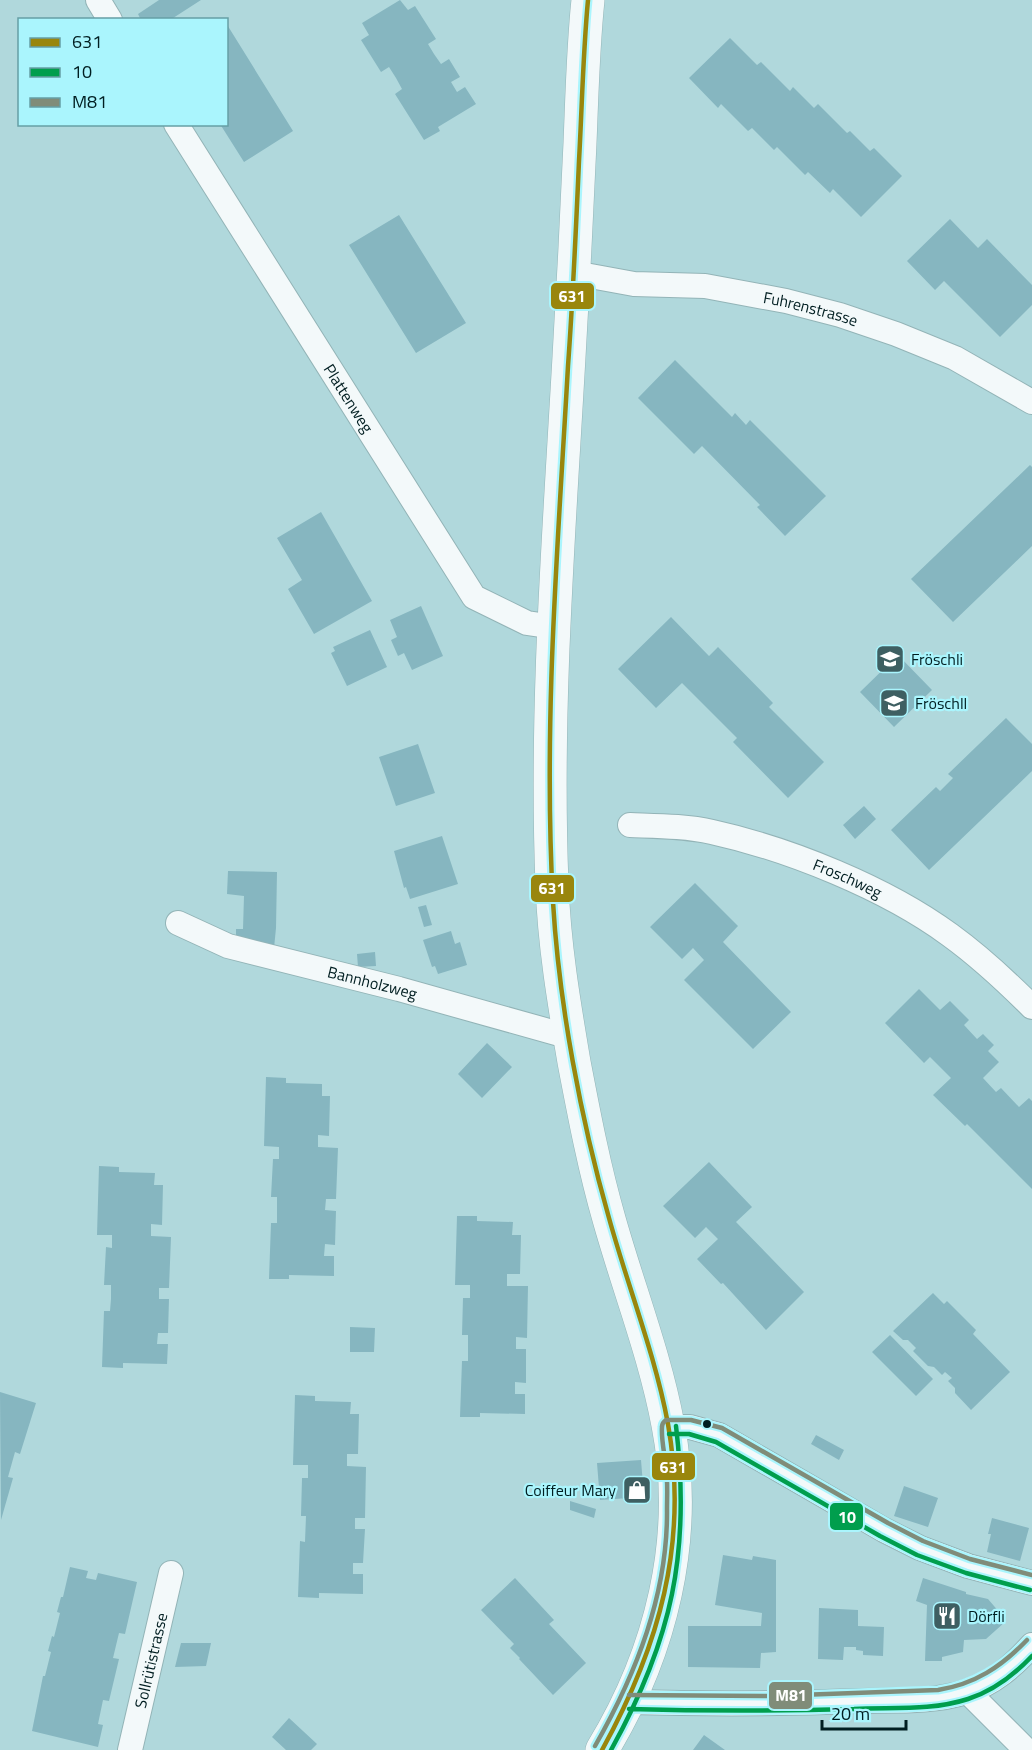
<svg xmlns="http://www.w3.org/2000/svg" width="1032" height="1750" viewBox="0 0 1032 1750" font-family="'Titillium Web',sans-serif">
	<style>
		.building { fill: #86b6c0 }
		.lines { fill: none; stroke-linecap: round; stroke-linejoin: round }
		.street-casing { stroke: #93b4b7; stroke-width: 26 }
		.secondary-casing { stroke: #93b4b7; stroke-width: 34 }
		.street { stroke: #f3f9fa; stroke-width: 24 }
		.secondary { stroke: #f3f9fa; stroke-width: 33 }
		.bus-1-casing { stroke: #aaf5fd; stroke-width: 9 }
		.bus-2-casing { stroke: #aaf5fd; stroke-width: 9 }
		.bus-3-casing { stroke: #aaf5fd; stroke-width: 9 }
		.bus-1 { stroke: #99860d; stroke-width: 4.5 }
		.bus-2 { stroke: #009e4d; stroke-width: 4.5 }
		.bus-3 { stroke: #808c79; stroke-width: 4.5 }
		.bus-dot { fill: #001e21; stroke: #aaf5fd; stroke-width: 2 }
		.labels { text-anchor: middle; stroke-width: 4.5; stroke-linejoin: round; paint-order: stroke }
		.street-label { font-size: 16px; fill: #001e21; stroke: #aaf5fd }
		.poi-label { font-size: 16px; fill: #001e21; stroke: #aaf5fd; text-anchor: start }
		.line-badge { stroke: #aaf5fd; stroke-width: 2 }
		.badge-label { font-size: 16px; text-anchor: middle; font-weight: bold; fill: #fff }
	</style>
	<rect width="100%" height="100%" fill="#b0d8dc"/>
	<path class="building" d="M159,0h42l-31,20h-29l-3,-6z
		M400,0l8,10 7,-4 21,33 -8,5 6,10 7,10 8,-5 11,18 -9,5 6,10 8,-5 11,17 -38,23 2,4 -16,9 -29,-46 7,-5 -6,-11 -7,-11 -8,5 -20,-32 8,-5 -7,-12z
		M226,23l67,108 -49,31 -24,-38h6z
		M730,38l27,27 4,-3 29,29 3,-4 21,21 4,-4 29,29 3,-2 20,20 4,-3 28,28 -41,41 -28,-28 -3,4 -22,-21 -3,3 -28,-28 -3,3 -22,-22 -4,3 -27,-27 -3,4 -29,-30z
		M399,215l67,108 -50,30 -67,-108z
		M950,219l28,29 9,-9 45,46v20l-32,32 -56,-56 -9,9 -28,-29z
		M675,360l57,57 3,-4 11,12 4,-5 76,76 -41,40 -28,-29 3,-2 -58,-59 -8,8 -56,-56z
		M1030,465l2,2v79l-79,76 -42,-43z
		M321,512l51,89 -58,33 -26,-45 14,-9 -25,-42z
		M421,606l22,50 -31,14 -8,-17 -6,3 -7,-16 6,-3 -7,-17z
		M671,617l38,39 9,-9 55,56 -4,4 55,55 -36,36 -55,-56 4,-4 -55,-55 -26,25 -38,-39z
		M370,630l17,37 -40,19 -16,-33 4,-2 -2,-4z
		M898,655l34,35 -38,37 -34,-35z
		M1006,718l26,26v27l-103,99 -38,-40 45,-43 4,4 13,-13 -5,-4z
		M418,744l17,49 -39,13 -17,-49z
		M864,806l12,13 -21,20 -12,-14z
		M442,836l16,48 -48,15 -4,-12 -2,1 -10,-37z
		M228,871l49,1 -1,56 -2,20 -38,-8v-11h7l1,-33 -17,-2z
		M695,883l43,43 -15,16 68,70 -38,37 -69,-69 20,-20 -11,-12 -11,11 -32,-32z
		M426,905l6,20 -8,2 -6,-20z
		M451,931l4,13 5,-2 7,23 -29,9 -3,-8 -3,1 -9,-27z
		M375,952l1,14 -18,1 -1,-13z
		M919,989l21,21 10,-9 19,19 -5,5 13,14 6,-5 11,11 -6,6 11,11 -16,16 13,14 5,-4 18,19 10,-9 3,3v88l-65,-65 -2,2 -32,-31 18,-17 -21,-21 -6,6 -39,-40z
		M487,1043l25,24 -30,31 -24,-24z
		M266,1077l20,1v5l36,1v12h8l-1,40 -11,-1v12l20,1 -2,51h-10l-1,11 11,1 -1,34 -10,-1 -1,12h10v20l-45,-1v4h-20l2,-56h6v-26h-6l2,-38h6v-12l-15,-1z
		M709,1162l43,45 -16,15 68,70 -38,38 -43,-47 -2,1 -24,-25 21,-20 -12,-12 -11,11 -32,-32z
		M99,1166l20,1v5l36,1 -1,12h9l-1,40 -11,-1v12l20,1 -2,51h-10v11h10l-1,34h-10l-1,11h11l-1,20 -44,-1v5l-21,-1 2,-56h6l1,-12v-14h-7l2,-38 6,1v-13h-15z
		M457,1216h20v5l36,1 -1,13h9l-1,39h-13v12h21l-1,52 -11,-1v12h10v34l-11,-1v12h10v20l-45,-1v4h-20l2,-56h6v-26h-6l1,-37h7v-13h-15z
		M933,1293l11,11 3,-3 29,29 -3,4 37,38 -39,38 -16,-17v-5l-7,-7 4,-3 -7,-6 -3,3 -8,-8 -6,-1 -15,-15 3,-3 -8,-8h-5l-10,-9z
		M350,1327l25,1 -1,24h-24z
		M890,1335l43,44 -17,17 -44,-44z
		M0,1392l36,11 -16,51 -5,-2 -7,25 5,1 -12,42z
		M295,1395l20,1v5l36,1 -1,12h9l-1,40h-11v12l19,1 -1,51h-10v11h10l-2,34h-10v11h10v20l-44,-1v5l-21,-1 2,-56 5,1 1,-26h-5l1,-38h6v-13h-15z
		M816,1435l28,15 -5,10 -28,-16z
		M641,1460l3,37 -44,3 -3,-37z
		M904,1486l34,12 -10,29 -34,-11z
		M570,1501l26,8 -2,9 -24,-8z
		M992,1518l37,10 -9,33 -33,-9 4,-18h-3z
		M723,1555l29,5 1,-4 23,4v92l-15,1 -1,15 -72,-1v-41h73l1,-13 -47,-8z
		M70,1567l18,4 -2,7 10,2 2,-7 39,9 -12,52 -6,-1 -6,25 6,1 -10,42 -6,-1 -5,24 5,1 -5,22 -66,-16 11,-55h2l6,-24 -3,-1 4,-15 2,1 6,-24 -3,-1 4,-15h2z
		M515,1578l39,42 -5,4 37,39 -33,32 -34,-36 1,-1 -10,-10 4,-4 -33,-34z
		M923,1578l43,14v2l22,5 12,14 6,4 -1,5 -19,17 -22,1 -1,12 -21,5v4h-17l2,-56 -11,-4z
		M819,1608l39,2v16l26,1 -1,29 -20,-1v-4l-7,-1v-3h-12l-1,13 -25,-1z
		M181,1643h30l-5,23 -31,1z
		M289,1718l28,26 -6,6h-25l-14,-13z
		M704,1735l21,15h-32z"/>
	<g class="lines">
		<g class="street-casing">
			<g id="street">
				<path d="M98,0l12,20"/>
				<path id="s1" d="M176,124l298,473 53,26 27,4"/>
				<path id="s2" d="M574,273l60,11 71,2 81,15 54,14 56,19 59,24 77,44"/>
				<path id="s3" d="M630,825c27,1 56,1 82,7 77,17 174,56 238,103 29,21 57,47 82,72"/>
				<path id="s4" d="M178,923l50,23 171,43 171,48"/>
				<path d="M669,1427h21l29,8 165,95 36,18 48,18 64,17"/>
				<path d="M968,1692l58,58"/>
				<path d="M629,1702c76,2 152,2 228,-1 36,-1 74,2 109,-9 27,-8 47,-26 66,-47"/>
				<path id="s5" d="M130,1750l41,-177"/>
			</g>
		</g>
		<g class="secondary-casing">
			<path id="secondary" d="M588,0c-5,47 -6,95 -8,143 -3,71 -7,143 -11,214 -10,176 -24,352 -17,527 2,60 12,119 22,178 10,52 20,105 35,157 19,68 46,136 59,206 22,113 -7,228 -66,325"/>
		</g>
		<use href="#street" class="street"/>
		<use href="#secondary" class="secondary"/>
		<g class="bus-1-casing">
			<path id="bus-1" d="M588,0c-5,53 -6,107 -9,161 -3,68 -6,137 -11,205 -10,178 -25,357 -15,536 6,102 28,218 56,316 19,69 46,136 59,206 21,119 -9,223 -66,326"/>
		</g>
		<g class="bus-2-casing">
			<path id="bus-2" d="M669,1434h20l27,8 164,94 37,19 49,18 64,17
				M629,1709c75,2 150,2 225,0 38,-2 77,2 114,-10 25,-8 46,-24 64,-43
				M611,1750c61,-110 80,-198 65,-324"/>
		</g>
		<g class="bus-3-casing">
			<path id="bus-3" d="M629,1695l142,1 167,-6c37,-6 63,-23 89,-50
				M595,1746c41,-72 73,-152 72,-237 0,-13 1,-27 -1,-41 -1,-13 -5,-28 -4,-41 0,-4 1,-4 4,-7h25l31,8 166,95 35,18 47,18 62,16"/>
		</g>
		<use href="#bus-1" class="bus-1"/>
		<use href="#bus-2" class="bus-2"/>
		<use href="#bus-3" class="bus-3"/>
	</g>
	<defs>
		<g id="school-square" transform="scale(1.5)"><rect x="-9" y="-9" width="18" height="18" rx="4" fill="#3e5f62" stroke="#aaf5fd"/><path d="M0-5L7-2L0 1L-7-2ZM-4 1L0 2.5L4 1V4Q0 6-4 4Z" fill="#fff"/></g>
		<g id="shop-square" transform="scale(1.5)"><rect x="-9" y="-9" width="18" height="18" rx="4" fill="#3e5f62" stroke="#aaf5fd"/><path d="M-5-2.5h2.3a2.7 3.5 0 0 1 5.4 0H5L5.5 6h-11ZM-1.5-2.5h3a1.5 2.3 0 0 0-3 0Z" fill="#fff"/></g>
		<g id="restaurant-square" transform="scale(1.5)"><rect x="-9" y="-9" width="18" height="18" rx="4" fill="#3e5f62" stroke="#aaf5fd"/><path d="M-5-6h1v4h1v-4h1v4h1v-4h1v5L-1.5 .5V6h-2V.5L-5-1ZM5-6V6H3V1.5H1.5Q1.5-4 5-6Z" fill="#fff"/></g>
	</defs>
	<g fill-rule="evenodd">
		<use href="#school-square" x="890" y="659"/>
		<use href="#school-square" x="894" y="703"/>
		<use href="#shop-square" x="637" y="1490"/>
		<use href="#restaurant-square" x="947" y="1616"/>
	</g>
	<circle class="bus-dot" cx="707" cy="1424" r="5"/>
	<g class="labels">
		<g class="street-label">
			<text dy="6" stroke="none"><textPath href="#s2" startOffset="240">Fuhrenstrasse</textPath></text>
			<text dy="6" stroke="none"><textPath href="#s1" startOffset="324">Plattenweg</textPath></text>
			<text dy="6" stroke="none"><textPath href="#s3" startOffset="226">Froschweg</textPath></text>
			<text dy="6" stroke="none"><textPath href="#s4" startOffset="204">Bannholzweg</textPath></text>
			<text dy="6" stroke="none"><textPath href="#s5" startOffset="92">Sollrütistrasse</textPath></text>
		</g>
		<g class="poi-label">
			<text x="911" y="665">Fröschli</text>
			<text x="915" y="709">Fröschll</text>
			<text x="616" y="1496" text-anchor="end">Coiffeur Mary</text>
			<text x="968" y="1622">Dörfli</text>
		</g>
	</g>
	<g class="line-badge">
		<rect x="550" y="282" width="45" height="28" rx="6" fill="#99860d"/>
		<rect x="530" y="874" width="45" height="29" rx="6" fill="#99860d"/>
		<rect x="651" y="1452" width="45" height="29" rx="6" fill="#99860d"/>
		<rect x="829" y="1502" width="35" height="29" rx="6" fill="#009e4d"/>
		<rect x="768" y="1681" width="45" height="29" rx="6" fill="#808c79"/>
	</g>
	<g class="badge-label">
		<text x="572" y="302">631</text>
		<text x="552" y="894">631</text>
		<text x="673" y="1473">631</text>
		<text x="847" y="1523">10</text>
		<text x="791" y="1701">M81</text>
	</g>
	<rect x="18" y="18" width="210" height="108" fill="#aaf5fd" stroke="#669fa5" stroke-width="1.5"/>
	<rect x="30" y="38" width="30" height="9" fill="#99860d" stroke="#669fa5" stroke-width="1.5"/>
	<text x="72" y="48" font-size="18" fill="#001e21">631</text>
	<rect x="30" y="68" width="30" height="9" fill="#009e4d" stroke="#669fa5" stroke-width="1.5"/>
	<text x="72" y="78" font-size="18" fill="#001e21">10</text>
	<rect x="30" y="98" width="30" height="9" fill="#808c79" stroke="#669fa5" stroke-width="1.5"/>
	<text x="72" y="108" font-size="18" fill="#001e21">M81</text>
	<path d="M822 1720v9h84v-9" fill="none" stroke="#001e21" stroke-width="3"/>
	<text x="831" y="1720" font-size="18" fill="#001e21" stroke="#aaf5fd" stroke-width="4.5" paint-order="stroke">20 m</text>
</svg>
